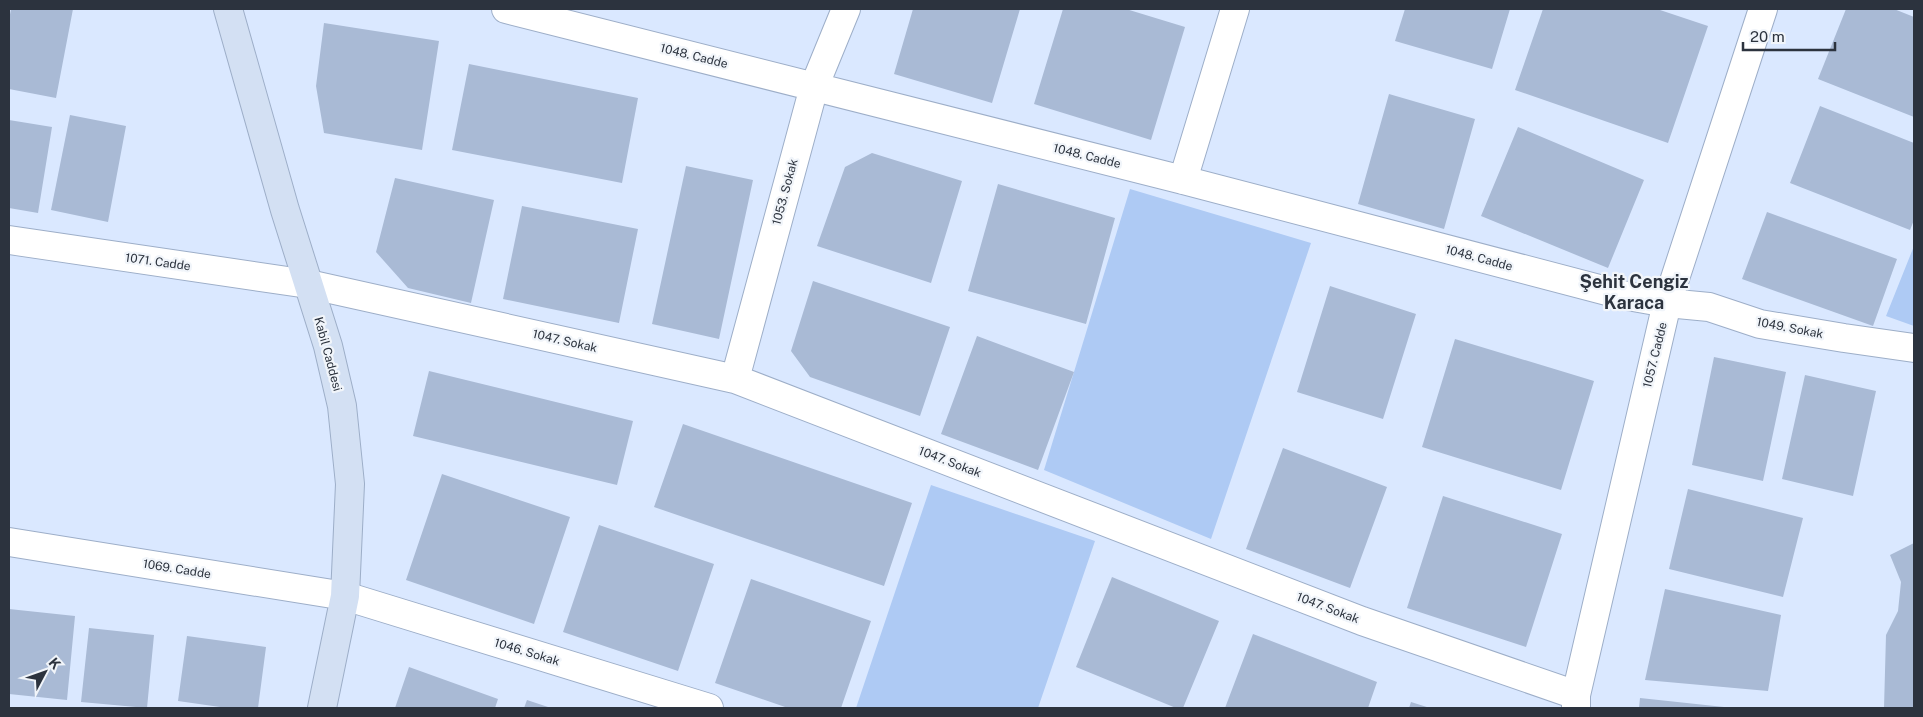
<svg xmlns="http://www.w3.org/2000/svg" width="1923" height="717" viewBox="0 0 1923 717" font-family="'Public Sans',sans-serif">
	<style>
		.green { fill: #aecaf4 }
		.building { fill: #a9bad5 }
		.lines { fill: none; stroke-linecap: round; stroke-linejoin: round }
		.minor-casing { stroke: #9daec8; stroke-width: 30 }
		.tertiary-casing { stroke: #9daec8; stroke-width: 30 }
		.secondary-casing { stroke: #9daec8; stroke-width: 30 }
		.minor { stroke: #fff; stroke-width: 28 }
		.tertiary { stroke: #fff; stroke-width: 28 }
		.secondary { stroke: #d3e0f3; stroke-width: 28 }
		.labels { text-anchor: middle; stroke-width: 4.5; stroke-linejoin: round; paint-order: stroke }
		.street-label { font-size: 12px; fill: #2c333e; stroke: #f1f5fa }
		.district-label { font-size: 18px; font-weight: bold; fill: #2c333e; stroke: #f1f5fa }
	</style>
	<rect width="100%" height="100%" fill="#dae8ff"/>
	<path class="green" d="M1130,189l181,54 -100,296 -167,-69z
		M1914,246v80l-28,-10z
		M931,485l164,56 -57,167h-182z"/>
	<path class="building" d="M11,9h62l-17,89 -47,-9v-69z
		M913,9h107l-28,94 -98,-29z
		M1063,9h63l59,18 -34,113 -117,-36z
		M1405,9h105l-18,60 -97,-28z
		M1543,9h114l51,17 -40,117 -153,-53z
		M1846,9h48l20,8v100l-96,-38z
		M324,23l115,18 -17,109 -98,-17 -8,-47z
		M469,64l169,34 -16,85 -170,-33z
		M1389,94l86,25 -31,110 -86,-25z
		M1820,106l94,37v77l-4,10 -120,-47z
		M70,115l56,11 -18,96 -57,-12z
		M9,120l43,7 -14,86 -29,-5z
		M1518,127l126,53 -36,88 -127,-52z
		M872,153l90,28 -31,102 -114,-37 28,-79z
		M686,166l67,14 -34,159 -67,-15z
		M395,178l99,22 -23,103 -63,-15 -32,-36z
		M998,184l117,34 -29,106 -118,-33z
		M522,206l116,23 -19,94 -116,-24z
		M1767,212l130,47 -24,67 -131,-47z
		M813,281l137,46 -30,89 -110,-39 -19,-26z
		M1330,286l86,28 -33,105 -86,-27z
		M977,336l97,36 -36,98 -97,-36z
		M1455,339l139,42 -33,109 -139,-43z
		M1714,357l72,15 -23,109 -71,-16z
		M429,371l204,50 -16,64 -204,-49z
		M1805,375l71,16 -23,105 -71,-17z
		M683,424l229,79 -28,83 -230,-79z
		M1283,448l104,39 -37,101 -104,-39z
		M442,474l128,43 -36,107 -128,-44z
		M1688,489l115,29 -20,79 -114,-28z
		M1443,496l119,38 -36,113 -119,-39z
		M599,525l115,39 -36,107 -115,-39z
		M1914,543v165h-30l2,-73 12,-24 3,-29 -11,-27z
		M1112,577l107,44 -36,87h-7l-100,-41z
		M751,579l120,42 -30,87h-53l-73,-25z
		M1665,589l116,26 -13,76 -123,-11z
		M9,609l66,7 -8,84 -58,-6z
		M89,628l65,7 -7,73 -66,-6z
		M1253,634l124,48 -9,26h-143z
		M187,636l79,11 -8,61h-31l-49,-7z
		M409,667l89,32 -3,9h-100z
		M1640,698l84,9v1h-85z
		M527,700l24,8h-27z
		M1411,702l19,6h-21z"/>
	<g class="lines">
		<g class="minor-casing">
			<path id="minor" d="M506,9l677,171 439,115 45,8 42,4 51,17 84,14 70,10
				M1183,180l52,-171
				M9,240l299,44 427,95 627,242 214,74
				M735,379l79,-292 32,-78
				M9,542l336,54 364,112"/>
		</g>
		<g class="tertiary-casing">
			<path id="tertiary" d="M1576,708v-13l91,-392 96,-294"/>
		</g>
		<g class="secondary-casing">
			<path id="secondary" d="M228,9l57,201 43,136 14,60 8,78 -5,112 -23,112"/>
		</g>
		<use href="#minor" class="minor"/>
		<use href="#tertiary" class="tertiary"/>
		<use href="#secondary" class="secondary"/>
	</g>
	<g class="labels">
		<g class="street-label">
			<text transform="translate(694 56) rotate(14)" y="4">1048. Cadde</text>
			<text transform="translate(1087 156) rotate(14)" y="4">1048. Cadde</text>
			<text transform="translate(785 192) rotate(-75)" y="4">1053. Sokak</text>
			<text transform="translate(1479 258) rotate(15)" y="4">1048. Cadde</text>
			<text transform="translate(158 262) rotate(8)" y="4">1071. Cadde</text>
			<text transform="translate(1790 328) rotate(11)" y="4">1049. Sokak</text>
			<text transform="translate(565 341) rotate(13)" y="4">1047. Sokak</text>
			<text transform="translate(328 354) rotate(75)" y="4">Kabil Caddesi</text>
			<text transform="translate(1655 355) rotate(-76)" y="4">1057. Cadde</text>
			<text transform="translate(950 462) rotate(21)" y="4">1047. Sokak</text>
			<text transform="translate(177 569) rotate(9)" y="4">1069. Cadde</text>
			<text transform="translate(1328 608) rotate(21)" y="4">1047. Sokak</text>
			<text transform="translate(527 652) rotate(17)" y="4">1046. Sokak</text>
		</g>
		<g class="district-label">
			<text x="1634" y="288">Şehit Cengiz<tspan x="1634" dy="21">Karaca</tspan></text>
		</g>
	</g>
	<rect width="1923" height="717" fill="none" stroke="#2c333e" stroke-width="20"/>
	<g transform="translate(45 672) rotate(49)" stroke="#f1f5fa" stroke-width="4" paint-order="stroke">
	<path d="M0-4L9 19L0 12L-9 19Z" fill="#2c333e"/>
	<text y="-8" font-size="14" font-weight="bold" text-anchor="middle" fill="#2c333e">K</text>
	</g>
	<path d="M1743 42v8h92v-8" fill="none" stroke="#2c333e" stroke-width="2.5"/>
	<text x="1750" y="42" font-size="15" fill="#2c333e" stroke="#f1f5fa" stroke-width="4" paint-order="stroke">20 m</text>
</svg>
